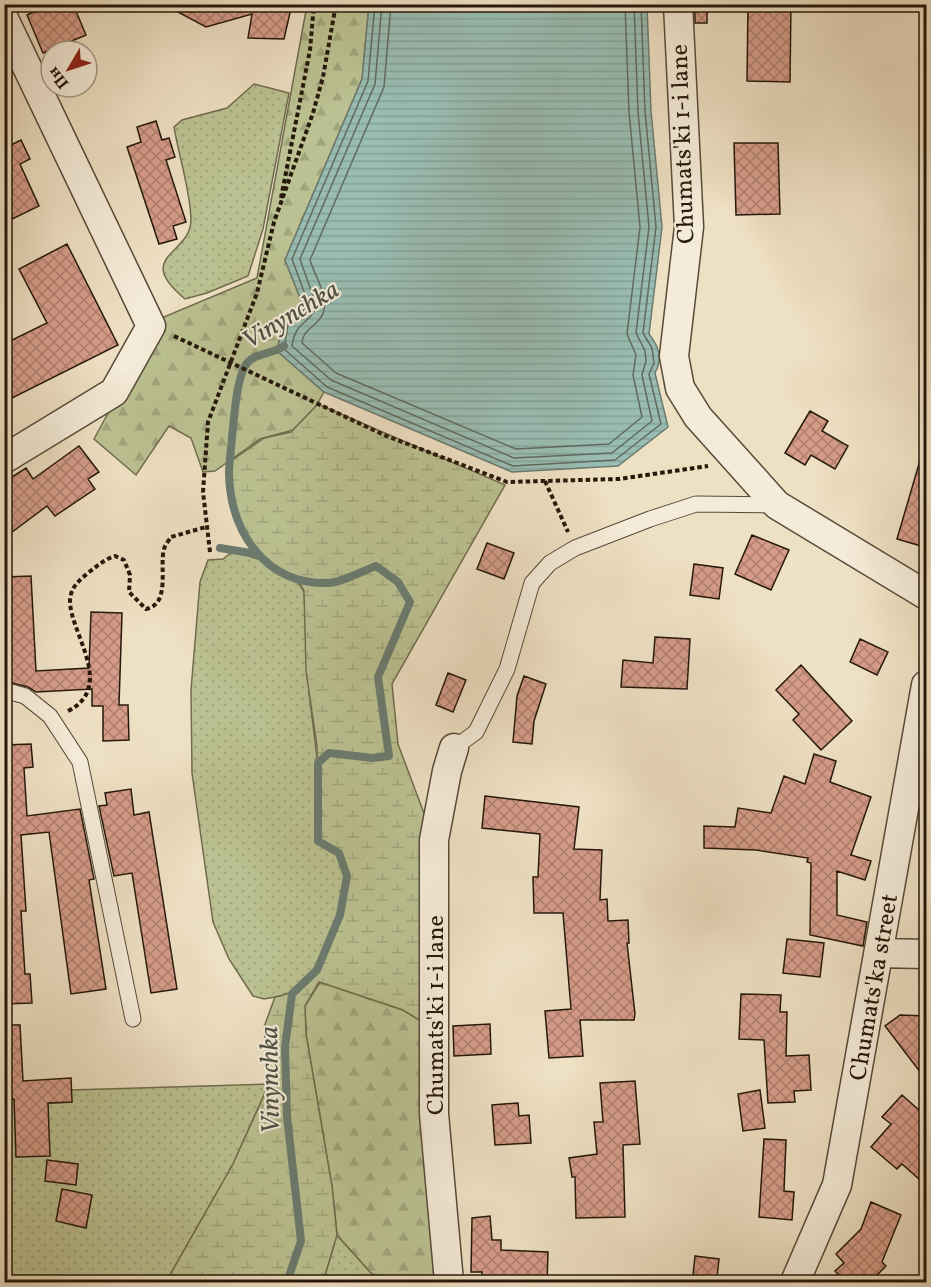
<svg xmlns="http://www.w3.org/2000/svg" width="931" height="1287" viewBox="0 0 931 1287" font-family="Vollkorn,serif">
	<style>
		.grass { fill: url(#grass-dots); stroke: #706c4e; stroke-width: 1.5 }
		.forest { fill: url(#forest-firs); stroke: #706c4e; stroke-width: 1.5 }
		.wetland { fill: url(#wetland-marsh); stroke: #706c4e; stroke-width: 1.5 }
		.water { fill: url(#water-rules); stroke: #6b7b6f; stroke-width: 1.5 }
		.lines { fill: none; stroke-linecap: round; stroke-linejoin: round }
		.shore { stroke: #606a5e; stroke-width: 1.5 }
		.stream { stroke: #6b7b6f; stroke-width: 8 }
		.building { fill: url(#building-cross-hatch); stroke: #26180a; stroke-width: 1.5 }
		.lane-casing { stroke: #584a38; stroke-width: 17 }
		.street-casing { stroke: #584a38; stroke-width: 31 }
		.path { stroke: #26180a; stroke-width: 4; stroke-dasharray: 4.5 3; stroke-linecap: butt }
		.lane { stroke: #f4ebd8; stroke-width: 15 }
		.street { stroke: #f4ebd8; stroke-width: 28 }
		.labels { text-anchor: middle; stroke-width: 4.5; stroke-linejoin: round; paint-order: stroke }
		.street-label { font-size: 24px; fill: #26180a; stroke: #f4ebd8 }
		.water-label { font-size: 26px; font-style: italic; fill: #4e5245; stroke: #f4ebd8 }
	</style>
	<defs>
		<pattern id="grass-dots" width="8" height="8" patternUnits="userSpaceOnUse" patternTransform="scale(1.5)"><rect width="8" height="8" fill="#bbc192"/><path d="M2 2h.1M6 6h.1" fill="none" stroke="#a1a57d" stroke-width="1.8" stroke-linecap="round"/></pattern>
		<pattern id="forest-firs" width="22" height="20" patternUnits="userSpaceOnUse" patternTransform="scale(1.5)"><rect width="22" height="20" fill="#bbc192"/><path d="M5 1l3.5 6h-7zM16 11l3.5 6h-7z" fill="#a1a57d"/></pattern>
		<pattern id="wetland-marsh" width="20" height="14" patternUnits="userSpaceOnUse" patternTransform="scale(1.5)"><rect width="20" height="14" fill="#bbc192"/><path d="M1 5h8M5 5V1M11 12h8M15 12V8" fill="none" stroke="#a1a57d"/></pattern>
		<pattern id="water-rules" width="6" height="5" patternUnits="userSpaceOnUse" patternTransform="scale(1.5)"><rect width="6" height="5" fill="#99bdb3"/><path d="M0 2.5h6" fill="none" stroke="#84a299"/></pattern>
		<pattern id="building-cross-hatch" width="8" height="8" patternUnits="userSpaceOnUse" patternTransform="scale(1.5)"><rect width="8" height="8" fill="#d59c89"/><path d="M0 0l8 8M0 8l8-8" fill="none" stroke="#ad7e6e"/></pattern>
	</defs>
	<rect width="100%" height="100%" fill="#eee0c3"/>
	<filter id="stains"><feTurbulence type="fractalNoise" baseFrequency=".00333" numOctaves="4"/><feColorMatrix values="0 0 0 0 .2 0 0 0 0 .09 0 0 0 0 .02 0 0 0 .5 -.17"/></filter>
	<radialGradient id="worn" r=".72"><stop offset=".6" stop-color="#630" stop-opacity="0"/><stop offset="1" stop-color="#630" stop-opacity=".3"/></radialGradient>
	<path class="grass" d="M254,84l35,9 -26,136 -15,47 -41,17 -22,6c-53,-44 7,-44 6,-80 -1,-30 -12,-62 -17,-92l8,-7 45,-12z
		M233,551c25,8 57,16 71,40l5,102 8,64 1,84 21,12 8,23 -7,39 -23,55 -25,24 -28,5 -11,-3 -24,-37 -16,-37 -21,-149 -1,-83 9,-108 8,-22 15,-1z
		M269,1084l-36,80 -67,118h-161v-182l17,-1 1,6 49,-3 -1,-12z
		M337,1235l35,39 43,8h-92z"/>
	<path class="forest" d="M307,5h62l-7,74 -77,181 18,45 -20,17 -6,29 47,41 -9,16 -22,22 -33,9 -45,32 -12,1 -12,-34 -22,-12 -33,49 -42,-36 65,-120 98,-41z
		M320,982l83,28 31,19 15,253h-34l-43,-8 -35,-39 -5,-49 -26,-152 -1,-28z"/>
	<path class="wetland" d="M318,404l187,81 -113,199 6,60 36,96v189l-31,-19 -84,-28 -14,24 1,28 26,152 5,49 -14,47h-157l67,-118 36,-80 -5,-57 11,-30c17,-3 31,-12 42,-26 11,-15 33,-79 30,-97 -2,-7 -6,-15 -8,-21l-21,-12 -1,-95 -11,-75 -2,-80 -6,-11 -39,-22 -25,-48 -3,-49 33,-23 27,-6z"/>
	<path class="water" d="M369,5h278l4,106 11,116 -13,107c10,13 14,24 6,39l13,54 -50,39 -106,6 -188,-80 -47,-41 6,-29 20,-17 -18,-45 77,-181z"/>
	<g class="lines">
		<path class="shore" d="M375,4l-7,77 -76,178 17,46 -21,20 -4,24 43,38 186,79 102,-6 46,-36 -12,-50 5,-11 -2,-15 -9,-15 13,-106 -11,-116 -4,-107
			M382,4l-7,80 -75,175 16,46c-4,19 -21,15 -24,41l39,34 183,78 98,-5 40,-32 -10,-46 4,-14 -1,-10 -9,-18 13,-106 -11,-115 -4,-108
			M391,4l-7,83 -74,173c5,18 25,44 8,61 -7,8 -15,10 -16,22l34,30 180,76 93,-5 33,-27 -9,-42 3,-20 -9,-21 13,-107 -11,-115 -4,-108"/>
		<path class="stream" d="M284,346c-12,9 -31,6 -39,20 -9,16 -11,54 -13,72 -1,12 -3,25 -3,37 2,58 37,110 100,108 14,-1 33,-12 47,-17l22,16 12,20 -32,75 11,79 -16,2 -44,-5 -11,10v78l21,12 8,23 -7,39 -23,55 -25,24 -7,53 2,69 14,125 -14,41
			M220,548l37,6"/>
	</g>
	<path class="building" d="M52,4h21l13,31 -43,18 -16,-38z
		M163,4h129l-8,35 -36,-1 4,-24 -46,13z
		M695,4h12v19h-12z
		M748,4h43l-1,78 -43,-1z
		M156,121l6,19 7,-2 6,19 -9,3 20,62 -13,4 4,13 -18,5 -32,-97 14,-5 -4,-15z
		M4,131l7,14 10,-5 9,19 -10,5 19,42 -35,17z
		M734,143h44l2,71 -44,1z
		M67,244l51,101 -106,53 -8,-15v-39l43,-21 -28,-54z
		M810,411l18,10 -6,10 26,15 -13,23 -24,-14 -6,10 -20,-12z
		M79,446l20,26 -11,7 7,10 -40,27 -8,-10 -43,32v-56l22,-14 7,11z
		M921,457h6v70l-6,19 -24,-7z
		M752,535l37,15 -18,40 -36,-16z
		M487,543l27,10 -10,26 -27,-10z
		M694,564l29,4 -4,31 -29,-4z
		M31,576l5,95 53,-3 2,-56 31,1 -3,92h9l1,35 -26,1v-35h-11v-17l-56,3 -8,-5 -24,-6 1,-104z
		M655,637l35,2 -3,50 -66,-2 2,-27 30,3z
		M860,639l28,13 -11,23 -27,-13z
		M801,665l51,56 -31,29 -28,-30 6,-6 -23,-24z
		M448,673l18,7 -13,32 -17,-7z
		M524,676l22,8 -12,37 -2,23 -19,-2 4,-46z
		M31,744l2,23 -9,1 3,48 53,-7 14,70 -5,1 17,109 -35,5 -22,-162 -28,3 5,76h-5l4,63h5l2,29 -28,1v-259z
		M814,754l22,7 -6,21 41,15 -20,58 20,6 -6,19 -28,-9v44l30,7 -4,24 -53,-11 1,-72 -4,-1 1,-4 -52,-8 -52,-2v-22l31,1 3,-19 33,5 13,-37 21,8z
		M131,789l3,26 15,-3 28,177 -26,4 -19,-120 -18,3 -15,-70 8,-1 -2,-12z
		M485,796l94,11 -5,42 28,1 -2,50 7,-1 1,22 20,-1 1,23h-2l8,71 -1,6h-54l3,36 -34,2 -4,-47 26,-2 -8,-96h-29l-1,-36h5l2,-43 -58,-6z
		M787,939l37,4 -4,34 -37,-4z
		M741,994l40,1 -1,17h7l-1,44 23,-1 2,35 -17,1 1,11 -27,1 -4,-63 -25,-1z
		M900,1015l27,1v65l-42,-55z
		M490,1024l1,30 -37,2 -1,-30z
		M4,1025h16l3,56 48,-3 1,24 -24,1 2,53 -34,1 -2,-58 -10,1z
		M635,1081l5,63 -17,1 2,72 -49,1 -1,-41h-3l-3,-19 28,-4 -3,-32h9l-3,-39z
		M760,1090l5,38 -22,3 -5,-37z
		M902,1095l25,22v69l-25,-22 -5,5 -26,-22 20,-23 -9,-7z
		M518,1103l1,13 10,-1 2,28 -36,2 -3,-40z
		M764,1139l22,1 -2,51 10,1 -2,28 -33,-3z
		M47,1160l31,4 -2,21 -31,-4z
		M62,1189l30,6 -6,33 -30,-7z
		M871,1202l30,13 -19,47 4,4 -16,16h-24l-11,-11 9,-8 -8,-9 25,-25z
		M490,1216l2,24h9v10l47,2 -1,30h-65v-10h-11l1,-54z
		M695,1256l24,3 -2,19 -24,-3z"/>
	<g class="lines">
		<g class="lane-casing">
			<path id="lane" d="M4,690l21,6 25,20 30,46 53,257
				M454,748l22,-16 31,-63 25,-86 18,-20 25,-15 75,-29 46,-15 81,1"/>
		</g>
		<g class="street-casing">
			<path id="street" d="M678,4l11,223 -15,129 6,32 18,29 79,88 149,90
				M4,19l147,307 -37,66 -110,67
				M879,953l47,1
				M449,1282l-15,-168v-274l13,-69 7,-23
				M795,1282l42,-97 89,-500"/>
		</g>
		<path class="path" d="M281,198l29,-148 4,-46
			M174,336l210,99 123,47 112,-3 89,-13
			M545,481l23,51
			M210,552l-7,-60 5,-70 49,-129 17,-71 39,-109 10,-36 13,-73
			M68,711c52,-26 -6,-87 3,-117 3,-10 10,-15 17,-21 9,-7 17,-14 27,-17l9,4 6,15 -1,17 17,17c25,-5 13,-42 18,-60 1,-4 5,-9 7,-12l35,-10"/>
		<use href="#lane" class="lane"/>
		<use href="#street" class="street"/>
	</g>
	<g class="labels">
		<g class="street-label">
			<text transform="translate(682 144) rotate(-92)" y="8">Chumats'ki 1-i lane</text>
			<text transform="translate(873 987) rotate(-80)" y="8">Chumats'ka street</text>
			<text transform="translate(435 1015) rotate(-90)" y="8">Chumats'ki 1-i lane</text>
		</g>
		<g class="water-label">
			<text transform="translate(290 314) rotate(-31)" y="9">Vinynchka</text>
			<text transform="translate(269 1080) rotate(-91)" y="9">Vinynchka</text>
		</g>
	</g>
	<rect width="931" height="1287" fill="none" stroke="#eee0c3" stroke-width="24"/>
	<rect x="6" y="6" width="919" height="1275" fill="none" stroke="#26180a" stroke-width="3"/>
	<rect x="12" y="12" width="907" height="1263" fill="none" stroke="#26180a" stroke-width="1.5"/>
	<g transform="translate(69 69) rotate(231)"><circle r="28" fill="#f4ebd8" stroke="#a29786" stroke-width="1.5"/>
	<path d="M0-4.5L10 22L0 15L-10 22Z" fill="#8f2418"/>
	<text y="-9" font-size="16" font-weight="bold" text-anchor="middle" fill="#26180a">Пн</text>
	</g>
	<rect width="100%" height="100%" filter="url(#stains)"/>
	<rect width="100%" height="100%" fill="url(#worn)"/>
</svg>
